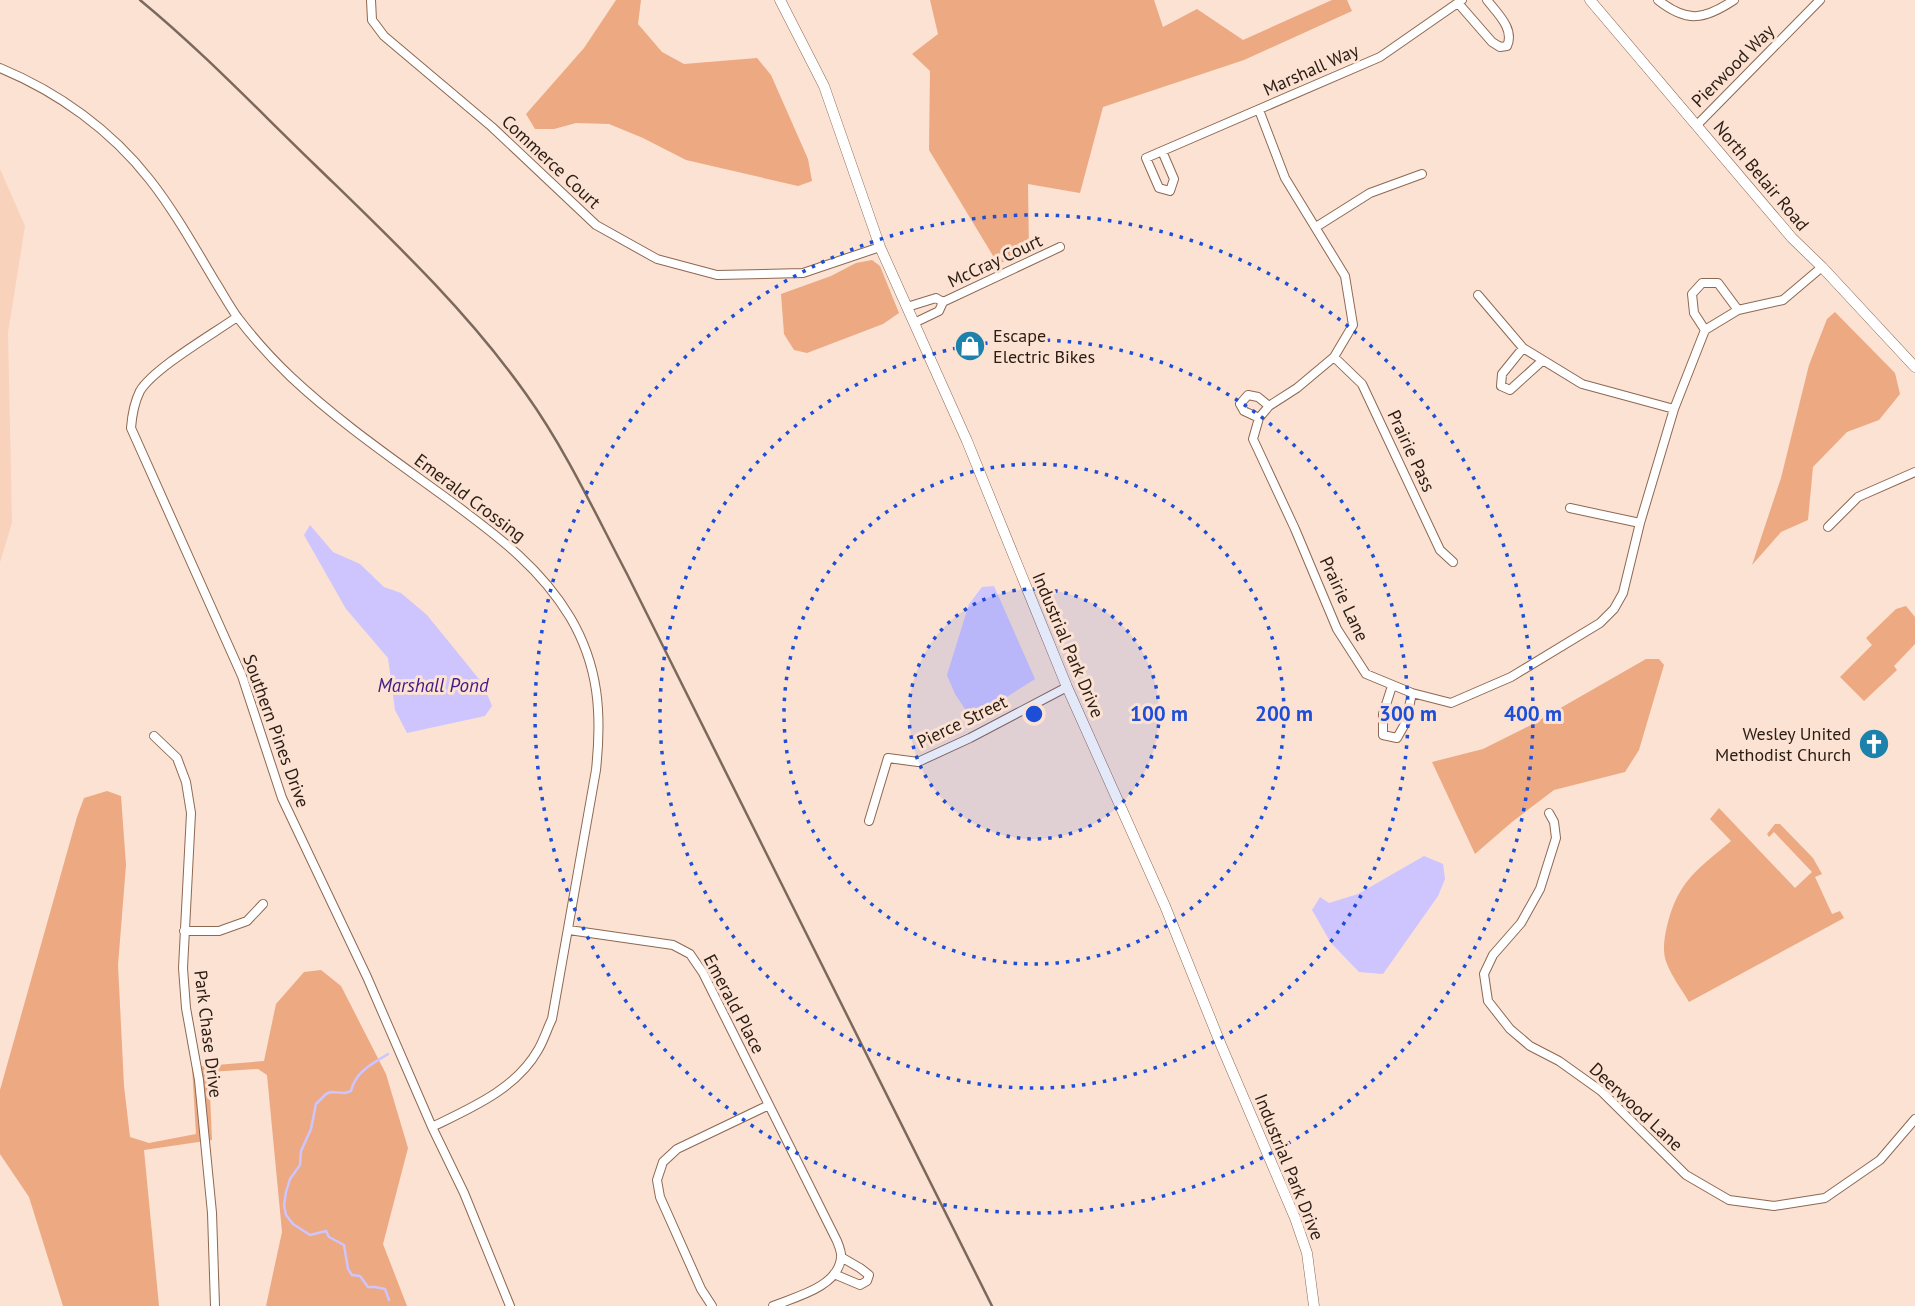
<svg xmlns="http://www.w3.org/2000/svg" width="1915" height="1306" viewBox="0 0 1915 1306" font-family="'PT Sans',sans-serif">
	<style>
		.built { fill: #f9d2bb }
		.green { fill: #eca982 }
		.water { fill: #cec5ff }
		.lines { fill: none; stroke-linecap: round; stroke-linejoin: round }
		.stream { stroke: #cec5ff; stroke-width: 2.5 }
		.minor-casing { stroke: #8d6852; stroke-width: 10 }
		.tertiary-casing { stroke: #8d6852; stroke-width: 11 }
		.minor { stroke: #fff; stroke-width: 8 }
		.tertiary { stroke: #fff; stroke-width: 10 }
		.rail { stroke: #7c695d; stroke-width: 2.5 }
		.ring { fill: none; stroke: #1d4ed8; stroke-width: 3.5; stroke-dasharray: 3.5 7 }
		.labels { text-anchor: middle; stroke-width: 6; stroke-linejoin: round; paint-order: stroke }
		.street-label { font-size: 18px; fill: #2b1c13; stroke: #fbe2d3 }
		.poi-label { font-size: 18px; fill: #2b1c13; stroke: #fbe2d3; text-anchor: start }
		.water-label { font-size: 19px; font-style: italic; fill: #411b87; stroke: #fbe2d3 }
		.centre { fill: #1d4ed8; stroke: #fbe2d3; stroke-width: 3.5 }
		.ring-label { font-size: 21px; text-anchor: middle; font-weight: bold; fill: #1d4ed8; stroke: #fbe2d3; stroke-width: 6; stroke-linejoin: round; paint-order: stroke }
	</style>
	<rect width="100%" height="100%" fill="#fbe2d3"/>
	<path class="built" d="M0,169l25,57 -17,107 4,190 -12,39z"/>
	<path class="green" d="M616,0h25l-3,24 24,28 22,12 73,-6 14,17 37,84 4,22 -14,5 -112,-26 -43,-22 -34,-14 -33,-1 -22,6h-19l-9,-15 58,-66z
		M930,0h224l9,27 34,-18 46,31 89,-40h15l5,11 -108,49 -141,47 -23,86 -52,-9 1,68 -31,12 -69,-114 1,-79 -18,-17 26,-20z
		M872,260l8,6 19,47 -16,11 -76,29 -13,-3 -10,-16 -3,-40 50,-18 25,-13z
		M1835,312l60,61 5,21 -21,26 -32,12 -34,35 -5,53 -27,12 -29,33 29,-87 28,-113 18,-46z
		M1906,606l9,11v27l-21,22 3,4 -33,31 -24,-24 32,-32 -6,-7 30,-29z
		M1646,659h13l5,6 -25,85 -14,22 -71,18 -42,32 -37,32 -43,-92 51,-13 46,-23z
		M107,791l14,5 5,69 -8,100 6,121 6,51 19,6 47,-9 -4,-67 72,-6 12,-57 28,-32 17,-2 20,16 45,88 22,74 -25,96 24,62h-141l16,-74 -15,-157 -9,-6 -49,3 3,68 -68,10 15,156h-96l-34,-109 -29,-43v-64l77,-273 7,-19z
		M1719,808l76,80 17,-16 -38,-40 -5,5 -2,-3 8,-10h5l33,34 9,16 -7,3 17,37 8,-3 4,7 -155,84c-7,-12 -17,-25 -22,-38 -5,-12 -3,-25 0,-38 11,-45 30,-56 64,-85l-21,-22z"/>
	<path class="water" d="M310,525l23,27 27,12 24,23 17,6 26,22 56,69 9,22 -7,10 -78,17 -12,-23 -7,-52 -42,-49 -42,-74z
		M994,586l41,93 -33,21 -35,12 -12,-18 -8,-19 22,-71 13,-17z
		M1424,856l19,8 2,15 -7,17 -55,78 -24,-2 -28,-29 -19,-33 8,-13 9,6 29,-9z"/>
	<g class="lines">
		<path class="stream" d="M388,1054c-16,10 -32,17 -37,37l-6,2 -14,-1 -5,2 -10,10 -5,25 -10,22 -1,14 -10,14 -4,13 -2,13 2,10 7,9 17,11 16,-4 3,6 15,8 4,24 4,6 8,1 8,11h7l10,2 4,11"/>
		<g class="minor-casing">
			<path id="minor" d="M371,0l1,20 12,16 108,91 104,98 61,34 60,16 86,-2 77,-26
				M1658,0c29,23 46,20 76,0
				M1458,3l34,39 8,5 7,-1c8,-17 -10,-33 -20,-46
				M0,68c58,24 111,62 150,112 25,32 45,68 66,103 7,11 14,24 22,35 16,21 34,41 53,59 48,45 102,82 154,120 48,36 93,67 125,120 29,49 32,97 26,153l-44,249c-5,10 -8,21 -14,31 -22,39 -67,58 -106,77
				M1259,110l26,68 60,98 8,49 -19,32 -37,31 -28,18 -10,12 -6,21 42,90 42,100 29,45 46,19 39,10 60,-26 89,-54 14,-14 9,-16 17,-70 34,-114 31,-79 33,-20 45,-10 39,-33
				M1697,125l123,-125
				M1162,151l12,28 -4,12 -11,-3 -13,-30 234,-101 82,-57
				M1316,227l54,-34 52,-19
				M1478,295l45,53 59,36 92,25
				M907,307l29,-9 7,4
				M237,317c-24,17 -83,51 -97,74 -6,12 -8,24 -9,37l111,248 40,122 85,179 65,150 32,66 46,113
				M914,323l25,-12 4,-9 117,-55
				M1705,330l-11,-17 -2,-19 10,-11h16l20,27
				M1523,348l-21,26 -1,12 9,4 32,-29
				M1334,357l28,27 78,166 13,12
				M1259,418l-15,-7 -4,-7 8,-9 10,2 11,9
				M1570,508l70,15
				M1828,527l30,-30 57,-25
				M1392,686l-9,28v21l14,3 9,-16 6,-29
				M154,736l23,22 9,24 5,31 -8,155 3,40 13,72 13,133 3,93
				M1549,813l5,9 2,16 -16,51 -19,34 -28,32 -9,19 4,27 22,28 20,17 29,15 42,30 85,84 43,25 45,6 51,-8 55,-38 35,-41
				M869,821l19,-63 30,4 52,-24 97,-51
				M569,930l104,15 17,9 13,19 134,268c2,5 5,12 4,17 -3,29 -46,39 -68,48
				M184,931h35l28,-10 16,-17
				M834,1274l26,11 7,-4 2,-6 -9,-7 -19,-11
				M712,1306l-11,-17 -41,-92 -3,-17 6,-18 14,-13 92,-44"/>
		</g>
		<g class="tertiary-casing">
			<path id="tertiary" d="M780,0l44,86 56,161 87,194 100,246 98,219 56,139 74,173 12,35 7,53
				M1590,0l202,238 30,29 93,100"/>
		</g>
		<use href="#minor" class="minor"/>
		<use href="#tertiary" class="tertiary"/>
		<path class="rail" d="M140,0c62,51 117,109 174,164 75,73 151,144 212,230 40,56 69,119 101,180l365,732"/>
	</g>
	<circle cx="1034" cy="714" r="125" fill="#1d4ed8" fill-opacity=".12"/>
	<g class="ring">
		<circle cx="1034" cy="714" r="125"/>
		<circle cx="1034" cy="714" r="250"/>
		<circle cx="1034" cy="714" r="374"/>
		<circle cx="1034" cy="714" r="499"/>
	</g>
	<defs>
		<g id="shop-disc" transform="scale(1.575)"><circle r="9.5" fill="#1c82ac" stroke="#fbe2d3"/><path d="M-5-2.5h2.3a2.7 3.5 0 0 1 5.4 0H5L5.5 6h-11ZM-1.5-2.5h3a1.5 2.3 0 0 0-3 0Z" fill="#fff"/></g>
		<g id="church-disc" transform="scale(1.575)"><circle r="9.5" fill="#1c82ac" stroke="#fbe2d3"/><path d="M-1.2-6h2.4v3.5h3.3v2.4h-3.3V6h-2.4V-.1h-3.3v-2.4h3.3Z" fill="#fff"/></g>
	</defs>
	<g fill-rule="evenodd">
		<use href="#shop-disc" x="970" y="346"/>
		<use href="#church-disc" x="1874" y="744"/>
	</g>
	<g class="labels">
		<g class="street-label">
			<text transform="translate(1733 66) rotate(-45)" y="6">Pierwood Way</text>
			<text transform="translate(1311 70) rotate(-24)" y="6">Marshall Way</text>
			<text transform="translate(551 162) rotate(43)" y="6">Commerce Court</text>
			<text transform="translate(1761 176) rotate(50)" y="6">North Belair Road</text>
			<text transform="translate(995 261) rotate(-25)" y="6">McCray Court</text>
			<text transform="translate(1411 451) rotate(65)" y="6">Prairie Pass</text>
			<text transform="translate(470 498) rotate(37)" y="6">Emerald Crossing</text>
			<text transform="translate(1344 599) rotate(65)" y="6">Prairie Lane</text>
			<text transform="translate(1068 645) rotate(67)" y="6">Industrial Park Drive</text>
			<text transform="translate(962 722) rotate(-26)" y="6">Pierce Street</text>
			<text transform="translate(276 731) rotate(70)" y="6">Southern Pines Drive</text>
			<text transform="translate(734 1004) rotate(62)" y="6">Emerald Place</text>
			<text transform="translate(208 1034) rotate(83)" y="6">Park Chase Drive</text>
			<text transform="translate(1636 1107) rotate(43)" y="6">Deerwood Lane</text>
			<text transform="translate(1289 1167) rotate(68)" y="6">Industrial Park Drive</text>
		</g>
		<g class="poi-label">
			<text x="993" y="342">Escape<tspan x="993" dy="21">Electric Bikes</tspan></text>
			<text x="1851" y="740" text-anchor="end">Wesley United<tspan x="1851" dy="21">Methodist Church</tspan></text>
		</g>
		<g class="water-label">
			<text x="433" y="692">Marshall Pond</text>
		</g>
	</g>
	<circle cx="1034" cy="714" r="10" class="centre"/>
	<g class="ring-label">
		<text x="1159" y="721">100 m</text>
		<text x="1284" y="721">200 m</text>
		<text x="1408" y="721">300 m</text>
		<text x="1533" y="721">400 m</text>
	</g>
</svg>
